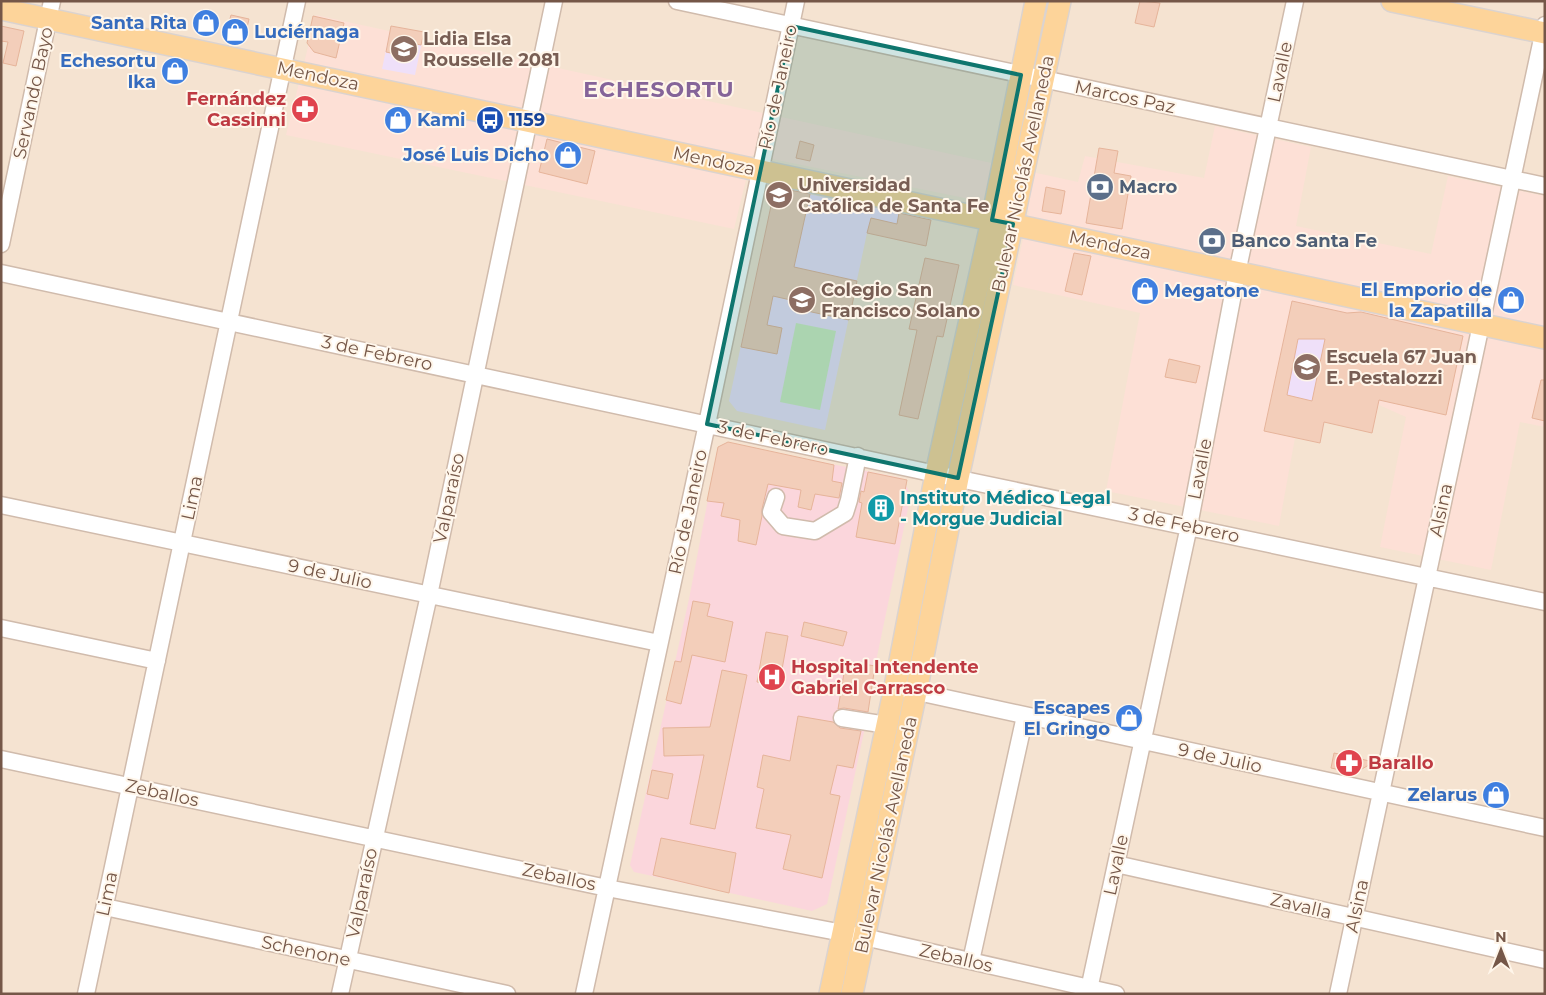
<svg xmlns="http://www.w3.org/2000/svg" width="1546" height="995" viewBox="0 0 1546 995" font-family="Montserrat,sans-serif">
	<style>
		.residential { fill: #f5e3d1 }
		.commercial { fill: #fde0d6 }
		.education { fill: #efe0f9 }
		.medical { fill: #fbd6dc }
		.green { fill: #d3ebc1 }
		.building { fill: #f3ceba; stroke: #e6b49a; fill-rule: evenodd }
		.lines { fill: none; stroke-linecap: round; stroke-linejoin: round }
		.minor-casing { stroke: #d0bbac; stroke-width: 19 }
		.major-casing { stroke: #dbd3cf; stroke-width: 24 }
		.minor { stroke: #fff; stroke-width: 16 }
		.major { stroke: #fdd49a; stroke-width: 21 }
		.marked { fill: #0f766e; fill-opacity: 0.2; stroke: #0f766e; stroke-width: 4; stroke-linejoin: round }
		.labels { text-anchor: middle; stroke-width: 4; stroke-linejoin: round; paint-order: stroke }
		.shop-label { font-size: 18px; font-weight: bold; fill: #366cbe; stroke: #fff6ea; text-anchor: end }
		.education-label { font-size: 18px; font-weight: bold; fill: #785e54; stroke: #fff6ea; text-anchor: start }
		.street-label { font-size: 18px; fill: #755748; stroke: #fff6ea }
		.health-label { font-size: 18px; font-weight: bold; fill: #be3a42; stroke: #fff6ea; text-anchor: start }
		.transit-label { font-size: 18px; font-weight: bold; fill: #164399; stroke: #fff6ea; text-anchor: start }
		.service-label { font-size: 18px; font-weight: bold; fill: #4e5e75; stroke: #fff6ea; text-anchor: start }
		.culture-label { font-size: 18px; font-weight: bold; fill: #0d838f; stroke: #fff6ea; text-anchor: start }
		.district-label { font-size: 22px; font-weight: bold; letter-spacing: 1px; fill: #856499; stroke: #fff6ea }
	</style>
	<rect width="100%" height="100%" fill="#fdf2e3"/>
	<path class="residential" d="M1,1h1544v993h-1544z"/>
	<path class="commercial" d="M316,15l762,167 7,-26 119,22 11,-52 96,21 -15,79 135,28 17,-78 97,20v231l-25,-5 -29,148 -111,-23 26,-130 -27,-12 -7,28 -48,-11 -4,21 -25,-5 -16,88 -173,-35 34,-178 -127,-28 16,-74 -277,-56 -18,74 -448,-94z"/>
	<path class="education" d="M391,26l33,6 -9,43 -33,-6z
		M775,187l124,26 -2,11 32,6 -3,16 -59,-13 -42,197 -88,-19 -8,-10z
		M1292,301l55,12 -27,130 -56,-12z"/>
	<path class="medical" d="M728,443l173,35 10,16 -36,172 -8,52 -40,186 -15,7 -178,-39 -4,-7 59,-266 29,-152z"/>
	<path class="green" d="M796,323l40,8 -16,79 -40,-8z"/>
	<path class="building" d="M1140,1l20,2 -6,24 -19,-4z
		M231,15l18,4 -5,22 -19,-4z
		M313,16l31,7 -8,35 -22,-6 -7,-9z
		M1,26l23,5 -8,35 -13,-3 5,-21 -7,-1z
		M391,26l33,6 -3,13 -5,-1 -3,14 -27,-6z
		M547,139l48,12 -8,33 -48,-12z
		M800,141l14,4 -4,16 -14,-3z
		M1099,148l19,3 -4,22 17,3 -9,53 -36,-6z
		M775,187l35,7 -16,73 63,14 -8,39 -56,-12 2,-7 -22,-5 -6,29 15,3 -5,26 -36,-7z
		M1046,187l19,4 -4,23 -19,-3z
		M899,213l32,7 -5,26 -59,-13 4,-15 26,6z
		M1074,253l17,3 -9,39 -17,-4z
		M925,258l34,7 -16,72 -6,-1 -19,83 -19,-4 18,-85 -8,-1z
		M1292,301l55,12 14,-1 102,24 -17,79 -67,-15 -7,33 -48,-11 -4,21 -56,-12zM1298,339h27l-13,62 -25,-6z
		M1169,359l31,7 -4,17 -31,-6z
		M1541,380h4v41l-13,-3z
		M728,442l106,23 -2,16 10,2 -3,15 -24,-4 -4,16 -13,-3 3,-17 -33,-6 -6,25v7l-6,29 -18,-4 2,-21 -19,-4 3,-13 -17,-2 11,-54z
		M868,472l39,8 -12,64 -39,-7 6,-34 -3,-1 2,-11 3,1z
		M693,601l17,3 -3,12 26,6 -8,40 -33,-7 -11,49 -15,-4 9,-39 6,1z
		M804,622l43,10 -4,14 -42,-10z
		M766,632l22,4 -9,50 -22,-4z
		M846,661l29,5 -7,46 -24,-4 -6,1z
		M722,670l25,5 -32,154 -25,-5 14,-69 -40,1 -1,-28 47,-1z
		M798,716l35,6 7,6 21,3 -8,37 -16,-3 -7,29 10,2 -18,82 -39,-9 8,-34 -35,-7 8,-39 -7,-2 6,-32 27,6z
		M1334,753l40,9 -19,11 -24,-5z
		M652,770l21,4 -5,25 -21,-5z
		M661,838l75,15 -7,40 -76,-18z"/>
	<g class="lines">
		<g class="minor-casing">
			<path id="minor" d="M677,1l868,185
				M1,244l51,-243
				M1,273l935,201 609,128
				M776,497l-5,15 12,14 32,5 30,-18 4,-13 9,-44
				M1,505l658,138
				M1,628l156,33
				M904,689l641,139
				M842,718l45,7
				M1,759l606,129 257,49 252,57
				M1116,864l429,96
				M105,907l402,87
				M971,961l54,-245
				M86,994l211,-993
				M340,994l89,-399 125,-594
				M584,994l123,-570 89,-423
				M1088,994l101,-468 48,-253 58,-272
				M1338,994l207,-969"/>
		</g>
		<g class="major-casing">
			<path id="major" d="M1392,1l153,32
				M1,9l1544,329
				M830,994l65,-307 41,-213 56,-254 44,-219
				M852,994l64,-302 42,-214 102,-477"/>
		</g>
		<use href="#minor" class="minor"/>
		<use href="#major" class="major"/>
	</g>
	<path class="marked" d="M791,26l230,49 -29,145 21,4 -55,254 -251,-54z"/>
	<defs>
		<g id="shop-disc" transform="scale(1.4375)"><circle r="9.5" fill="#3f7fe0" stroke="#fff6ea"/><path d="M-5-2.5h2.3a2.7 3.5 0 0 1 5.4 0H5L5.5 6h-11ZM-1.5-2.5h3a1.5 2.3 0 0 0-3 0Z" fill="#fff"/></g>
		<g id="school-disc" transform="scale(1.4375)"><circle r="9.5" fill="#8d6e63" stroke="#fff6ea"/><path d="M0-5L7-2L0 1L-7-2ZM-4 1L0 2.5L4 1V4Q0 6-4 4Z" fill="#fff"/></g>
		<g id="pharmacy-disc" transform="scale(1.4375)"><circle r="9.5" fill="#e0444e" stroke="#fff6ea"/><path d="M-2-6h4v4h4v4h-4v4h-4v-4h-4v-4h4Z" fill="#fff"/></g>
		<g id="bus-disc" transform="scale(1.4375)"><circle r="9.5" fill="#1a4fb4" stroke="#fff6ea"/><path d="M-5-6H5V4H4V6H2V4H-2V6H-4V4H-5ZM-3.5-4V0h7V-4ZM-3.5 1.2v1.5H-2V1.2ZM2 1.2v1.5H3.5V1.2Z" fill="#fff"/></g>
		<g id="bank-disc" transform="scale(1.4375)"><circle r="9.5" fill="#5c6f8a" stroke="#fff6ea"/><path d="M-6-4H6V4H-6ZM0-2.3a2.3 2.3 0 1 0 0 4.6a2.3 2.3 0 1 0 0-4.6Z" fill="#fff"/></g>
		<g id="university-disc" transform="scale(1.4375)"><circle r="9.5" fill="#8d6e63" stroke="#fff6ea"/><path d="M0-5L7-2L0 1L-7-2ZM-4 1L0 2.5L4 1V4Q0 6-4 4Z" fill="#fff"/></g>
		<g id="building-disc" transform="scale(1.4375)"><circle r="9.5" fill="#0f9aa8" stroke="#fff6ea"/><path d="M-4-6H4V6H1V3H-1V6H-4ZM-2.5-4.3h1.7v1.8h-1.7ZM.8-4.3h1.7v1.8H.8ZM-2.5-1h1.7V.8h-1.7ZM.8-1h1.7V.8H.8Z" fill="#fff"/></g>
		<g id="hospital-disc" transform="scale(1.4375)"><circle r="9.5" fill="#e0444e" stroke="#fff6ea"/><path d="M-5-5h3v3.5h4V-5h3V5h-3V1.5h-4V5h-3Z" fill="#fff"/></g>
	</defs>
	<g fill-rule="evenodd">
		<use href="#shop-disc" x="206" y="23"/>
		<use href="#shop-disc" x="235" y="32"/>
		<use href="#school-disc" x="404" y="49"/>
		<use href="#shop-disc" x="175" y="71"/>
		<use href="#pharmacy-disc" x="305" y="109"/>
		<use href="#shop-disc" x="398" y="120"/>
		<use href="#bus-disc" x="490" y="120"/>
		<use href="#shop-disc" x="568" y="155"/>
		<use href="#bank-disc" x="1100" y="187"/>
		<use href="#university-disc" x="779" y="195"/>
		<use href="#bank-disc" x="1212" y="241"/>
		<use href="#shop-disc" x="1145" y="291"/>
		<use href="#school-disc" x="802" y="300"/>
		<use href="#shop-disc" x="1511" y="300"/>
		<use href="#school-disc" x="1307" y="367"/>
		<use href="#building-disc" x="881" y="508"/>
		<use href="#hospital-disc" x="772" y="677"/>
		<use href="#shop-disc" x="1129" y="718"/>
		<use href="#pharmacy-disc" x="1349" y="763"/>
		<use href="#shop-disc" x="1496" y="795"/>
	</g>
	<g class="labels">
		<g class="shop-label">
			<text x="187" y="29">Santa Rita</text>
			<text x="254" y="38" text-anchor="start">Luciérnaga</text>
			<text x="156" y="67">Echesortu<tspan x="156" dy="21">Ika</tspan></text>
			<text x="417" y="126" text-anchor="start">Kami</text>
			<text x="549" y="161">José Luis Dicho</text>
			<text x="1492" y="296">El Emporio de<tspan x="1492" dy="21">la Zapatilla</tspan></text>
			<text x="1164" y="297" text-anchor="start">Megatone</text>
			<text x="1110" y="714">Escapes<tspan x="1110" dy="21">El Gringo</tspan></text>
			<text x="1477" y="801">Zelarus</text>
		</g>
		<g class="education-label">
			<text x="423" y="45">Lidia Elsa<tspan x="423" dy="21">Rousselle 2081</tspan></text>
			<text x="798" y="191">Universidad<tspan x="798" dy="21">Católica de Santa Fe</tspan></text>
			<text x="821" y="296">Colegio San<tspan x="821" dy="21">Francisco Solano</tspan></text>
			<text x="1326" y="363">Escuela 67 Juan<tspan x="1326" dy="21">E. Pestalozzi</tspan></text>
		</g>
		<g class="street-label">
			<text transform="translate(1280 72) rotate(-78)" y="6">Lavalle</text>
			<text transform="translate(318 76) rotate(12)" y="6">Mendoza</text>
			<text transform="translate(778 87) rotate(-78)" y="6">Río de Janeiro</text>
			<text transform="translate(33 93) rotate(-78)" y="6">Servando Bayo</text>
			<text transform="translate(1125 97) rotate(12)" y="6">Marcos Paz</text>
			<text transform="translate(714 161) rotate(12)" y="6">Mendoza</text>
			<text transform="translate(1023 174) rotate(-78)" y="6">Bulevar Nicolás Avellaneda</text>
			<text transform="translate(1110 245) rotate(12)" y="6">Mendoza</text>
			<text transform="translate(377 353) rotate(12)" y="6">3 de Febrero</text>
			<text transform="translate(773 438) rotate(12)" y="6">3 de Febrero</text>
			<text transform="translate(1200 469) rotate(-79)" y="6">Lavalle</text>
			<text transform="translate(192 498) rotate(-78)" y="6">Lima</text>
			<text transform="translate(449 498) rotate(-78)" y="6">Valparaíso</text>
			<text transform="translate(1441 510) rotate(-78)" y="6">Alsina</text>
			<text transform="translate(688 512) rotate(-78)" y="6">Río de Janeiro</text>
			<text transform="translate(1184 525) rotate(12)" y="6">3 de Febrero</text>
			<text transform="translate(330 574) rotate(12)" y="6">9 de Julio</text>
			<text transform="translate(1220 758) rotate(12)" y="6">9 de Julio</text>
			<text transform="translate(162 793) rotate(12)" y="6">Zeballos</text>
			<text transform="translate(886 835) rotate(-78)" y="6">Bulevar Nicolás Avellaneda</text>
			<text transform="translate(1116 865) rotate(-78)" y="6">Lavalle</text>
			<text transform="translate(559 877) rotate(12)" y="6">Zeballos</text>
			<text transform="translate(362 893) rotate(-78)" y="6">Valparaíso</text>
			<text transform="translate(107 894) rotate(-78)" y="6">Lima</text>
			<text transform="translate(1301 906) rotate(13)" y="6">Zavalla</text>
			<text transform="translate(1357 906) rotate(-78)" y="6">Alsina</text>
			<text transform="translate(306 951) rotate(12)" y="6">Schenone</text>
			<text transform="translate(956 958) rotate(13)" y="6">Zeballos</text>
		</g>
		<g class="health-label">
			<text x="286" y="105" text-anchor="end">Fernández<tspan x="286" dy="21">Cassinni</tspan></text>
			<text x="791" y="673">Hospital Intendente<tspan x="791" dy="21">Gabriel Carrasco</tspan></text>
			<text x="1368" y="769">Barallo</text>
		</g>
		<g class="transit-label">
			<text x="509" y="126">1159</text>
		</g>
		<g class="service-label">
			<text x="1119" y="193">Macro</text>
			<text x="1231" y="247">Banco Santa Fe</text>
		</g>
		<g class="culture-label">
			<text x="900" y="504">Instituto Médico Legal<tspan x="900" dy="21">- Morgue Judicial</tspan></text>
		</g>
		<g class="district-label">
			<text x="659" y="97">ECHESORTU</text>
		</g>
	</g>
	<rect width="1546" height="995" fill="none" stroke="#755748" stroke-width="5"/>
	<g transform="translate(1501 950)" stroke="#fff6ea" stroke-width="4" paint-order="stroke">
	<path d="M0-4L9 19L0 12L-9 19Z" fill="#755748"/>
	<text y="-8" font-size="14" font-weight="bold" text-anchor="middle" fill="#755748">N</text>
	</g>
</svg>
